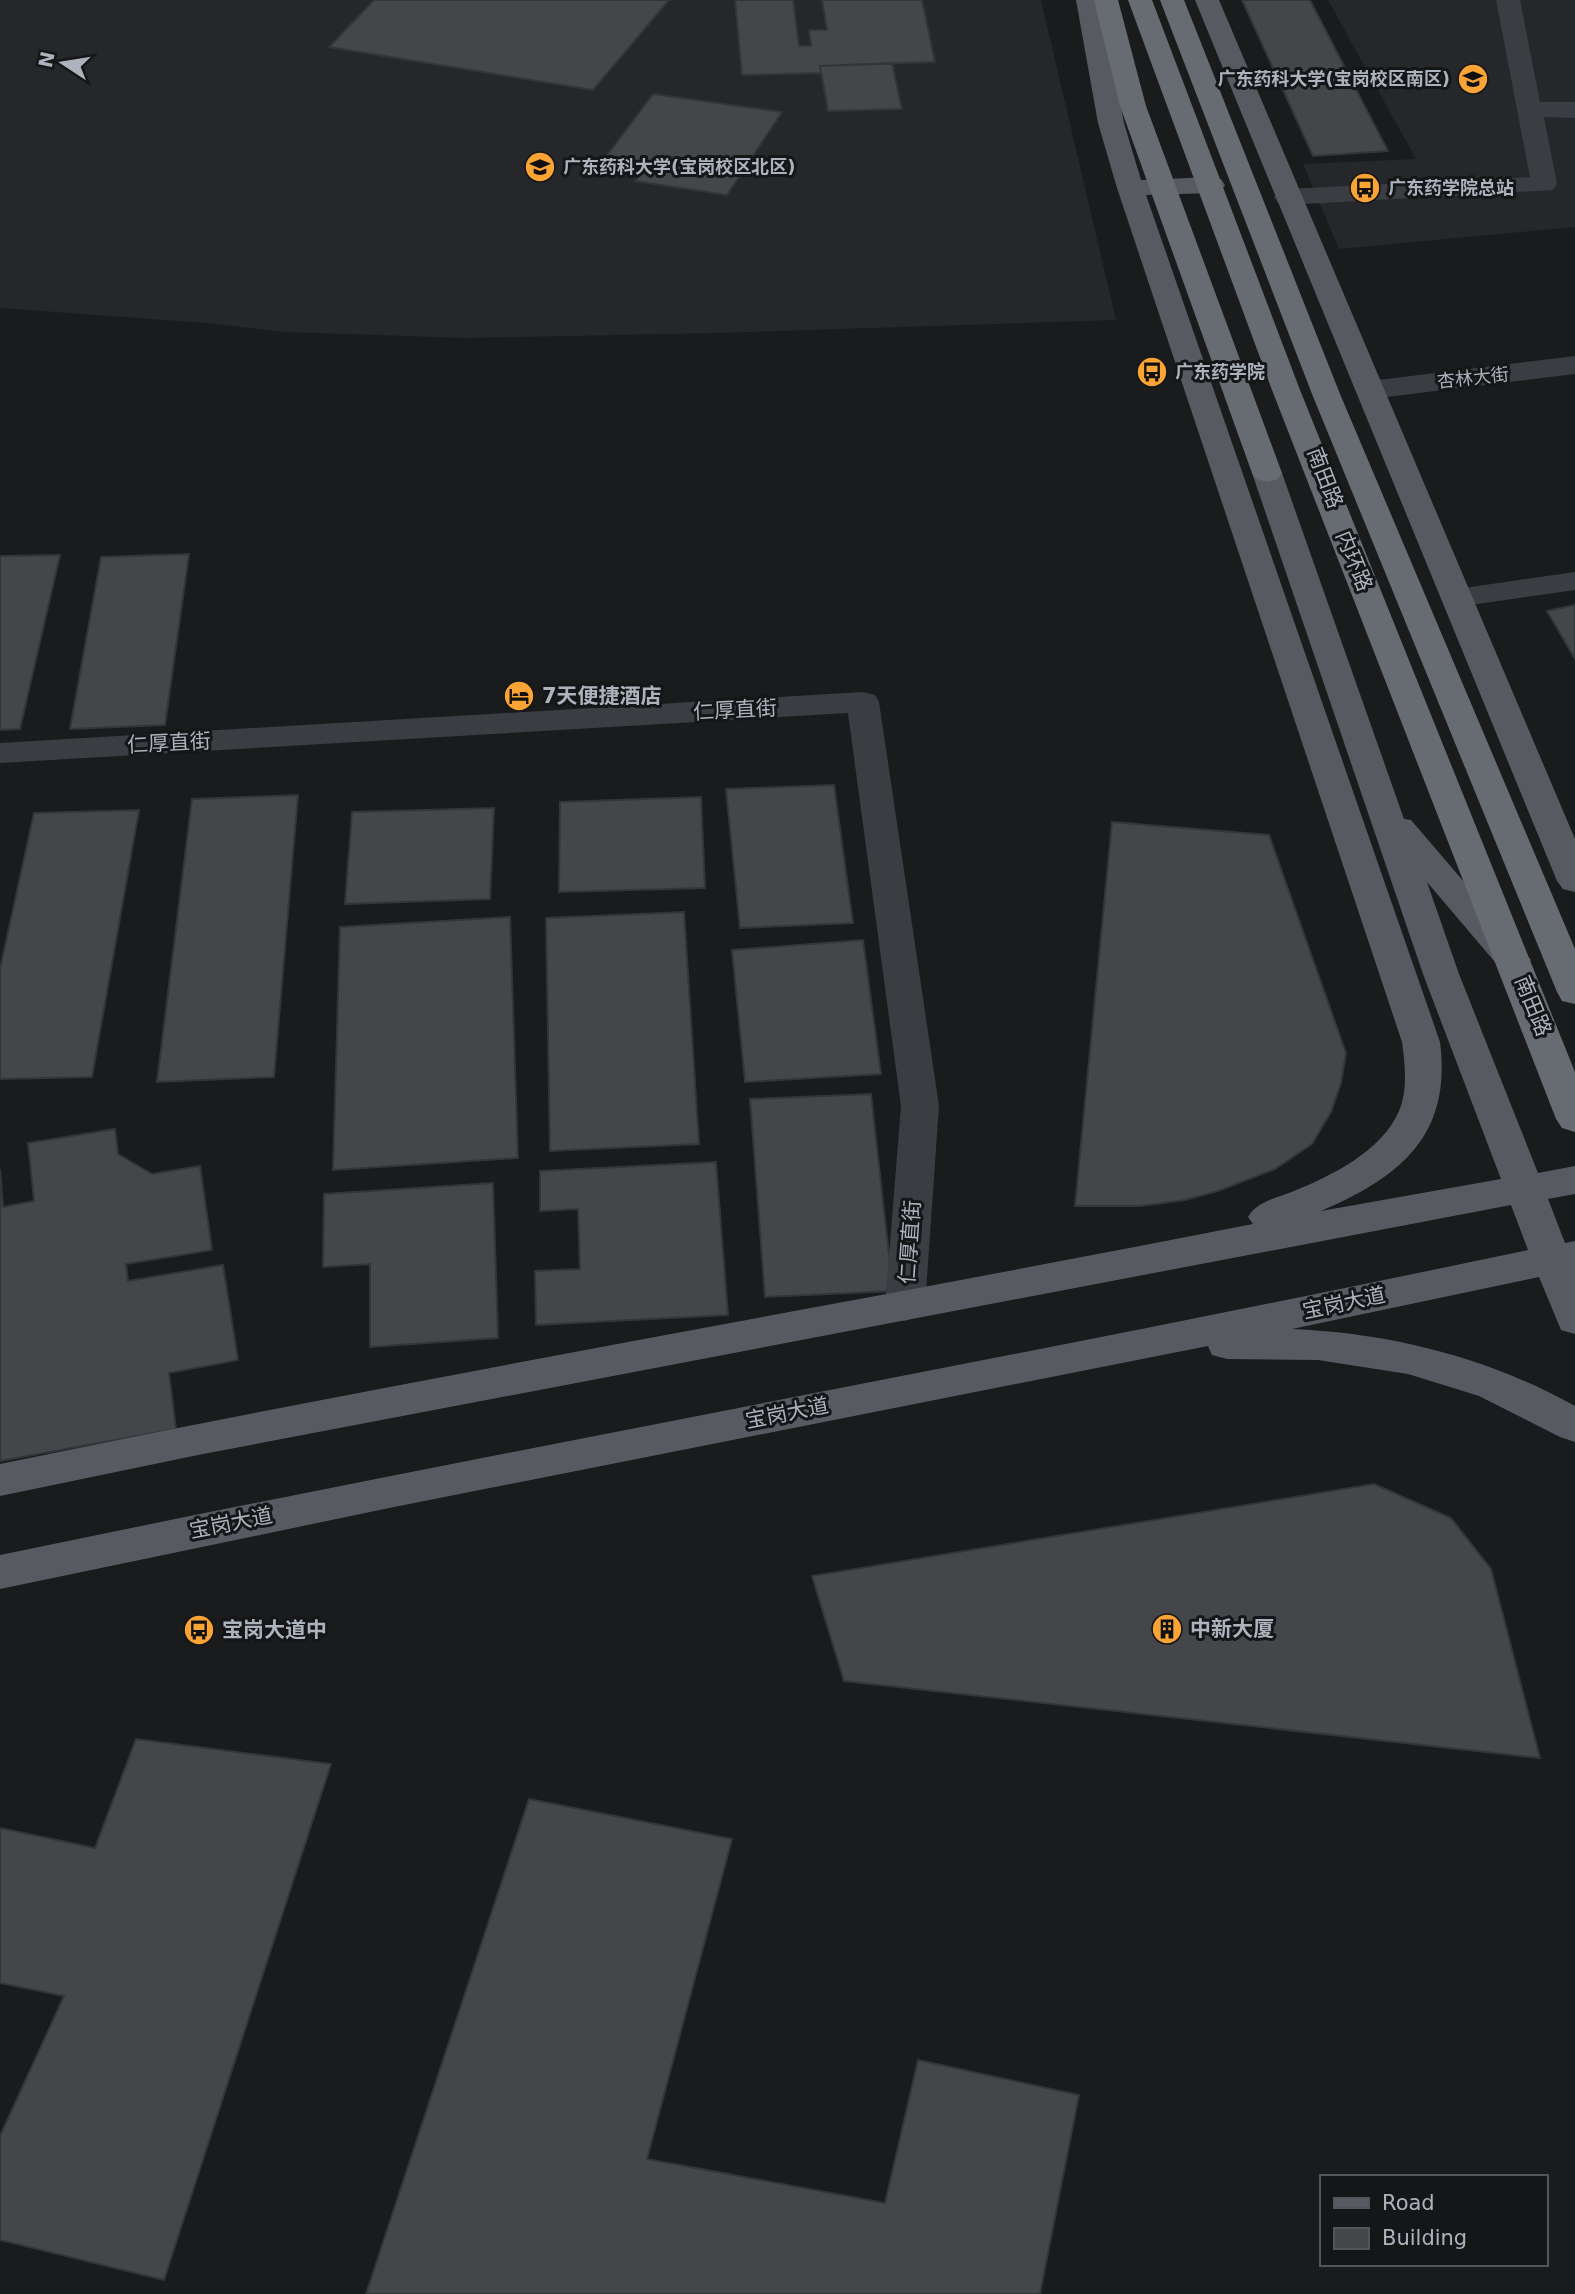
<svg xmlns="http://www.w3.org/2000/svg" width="1575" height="2294" viewBox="0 0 1575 2294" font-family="'DejaVu Sans','Noto Sans SC',sans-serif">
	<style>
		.built { fill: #26272a }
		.building { fill: #44464a; stroke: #343539; stroke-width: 2 }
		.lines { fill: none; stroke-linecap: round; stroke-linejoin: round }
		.minor { fill: #3b3d42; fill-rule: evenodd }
		.major { fill: #575a61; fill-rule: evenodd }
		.highway { fill: #676c73; fill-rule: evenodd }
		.labels { text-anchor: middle; stroke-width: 6; stroke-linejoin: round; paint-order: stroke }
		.far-poi-label { font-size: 18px; font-weight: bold; fill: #adb3bd; stroke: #151618; text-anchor: start }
		.far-street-label { font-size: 18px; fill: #adb3bd; stroke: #151618 }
		.street-label { font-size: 21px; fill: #adb3bd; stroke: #151618 }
		.poi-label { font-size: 21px; font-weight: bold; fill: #adb3bd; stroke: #151618; text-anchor: start }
	</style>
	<rect width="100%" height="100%" fill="#1a1b1d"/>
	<path class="built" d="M0,0h1041l75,320 -400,13 -251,5 -180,-6 -79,-9 -206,-15z
		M1328,0h247v227l-236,22 -36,-85 113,-5z"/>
	<path class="building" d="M374,0h295l-76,90 -264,-43z
		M735,0h58l6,46h12l-2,-16h18l-5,-30h100l13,62 -115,4 1,7 -79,2z
		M1242,0h68l78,151 -75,5z
		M892,63l10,46 -74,2 -8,-45z
		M653,94l129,18 -55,83 -92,-14 7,-9 -43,-6z
		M189,554l-24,171 -95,4 31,-172z
		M60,555l-40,174 -20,1v-174z
		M1575,605v54l-28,-48z
		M834,785l19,138 -113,5 -14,-139z
		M298,795l-24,282 -117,5 35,-283z
		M701,797l4,91 -146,4 1,-90z
		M494,808l-4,91 -145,5 7,-92z
		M139,810l-47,267 -92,2v-110l34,-156z
		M1112,822l157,13 77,218 -5,30 -10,29 -19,32 -37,25 -57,22 -33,9 -44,6h-66z
		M684,912l15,232 -149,7 -4,-233z
		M510,917l8,241 -185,12 7,-243z
		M863,940l18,134 -136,8 -13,-132z
		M871,1094l22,197 -128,6 -15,-198z
		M115,1129l3,25 34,20 48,-8 12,84 -86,14 2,17 95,-16 15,95 -69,13 7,56 -176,32v-292l3,38 31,-6 -6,-58z
		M716,1162l12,153 -192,10 -1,-54 45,-2 -2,-60 -38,2v-40z
		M493,1183l5,155 -128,9v-83l-47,3 1,-73z
		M1374,1484l77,34 40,51 49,189 -696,-77 -32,-105z
		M136,1739l195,25 -167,516 -164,-40v-104l64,-140 -64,-13v-155l95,20z
		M529,1799l203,40 -85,320 238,44 33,-143 161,35 -39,199h-674z"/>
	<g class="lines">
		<path class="minor" d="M1496,0h24l20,102h35v16l-31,-1 13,67 -4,6 -266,15 -9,-2 -4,-6 4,-6 9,-2 243,-12z
			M1575,356v18l-205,25 -10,-3 -4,-6 4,-6 10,-3z
			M1575,572v18l-118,17 -11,-2 -5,-7 5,-7 11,-2z
			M863,692l12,3 4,7 60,404 -14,200 -6,10 -14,5 -14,-5 -6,-10 16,-200 -53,-393 -848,50v-20z"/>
		<path class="major" d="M1076,0h24l24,123 17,57 71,-3 9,2 4,6 -4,6 -9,2 -66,2 294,847c12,94 -40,135 -119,169l180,-32 -78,-205 -171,-501 4,-6 11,-3 11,3 4,6 122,346 7,1 120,140 -5,8 -13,4 -13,-4 -73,-86 32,92 79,199 37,-7v28l-27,5 17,44 10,-2v93l-14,-4 -22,-53 -247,52c99,4 197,29 283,77v36l-15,-5 -81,-41 -71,-22 -90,-14 -91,-1 -15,-4 -4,-9 -814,161 -394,82v-34c509,-106 1020,-198 1528,-305l-17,-45 -1313,250 -198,41v-32c416,-86 835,-158 1253,-240l-5,-7c9,-16 29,-19 46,-26 37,-15 88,-40 105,-80 9,-21 6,-47 3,-69l-285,-854 -19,-65z
			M1195,0h24l356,839v53l-12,-3 -6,-8z"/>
		<path class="highway" d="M1094,0h24l28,106 136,367 -4,6 -11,3 -11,-3 -4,-6 -132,-367z
			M1128,0h24l148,390 275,682v60l-13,-4 -6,-9 -284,-729z
			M1160,0h24l156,394 235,555v55l-13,-3 -5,-9 -245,-598z"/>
	</g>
	<defs>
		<g id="university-disc" transform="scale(1.575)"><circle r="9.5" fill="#faa435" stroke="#151618"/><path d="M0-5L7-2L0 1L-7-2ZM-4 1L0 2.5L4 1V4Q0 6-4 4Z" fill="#111"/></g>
		<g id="bus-disc" transform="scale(1.575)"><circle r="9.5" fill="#faa435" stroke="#151618"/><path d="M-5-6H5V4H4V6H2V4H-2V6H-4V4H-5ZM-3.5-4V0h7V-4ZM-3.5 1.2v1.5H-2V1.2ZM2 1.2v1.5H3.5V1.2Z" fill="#111"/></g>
		<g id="hotel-disc" transform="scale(1.575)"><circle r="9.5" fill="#faa435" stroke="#151618"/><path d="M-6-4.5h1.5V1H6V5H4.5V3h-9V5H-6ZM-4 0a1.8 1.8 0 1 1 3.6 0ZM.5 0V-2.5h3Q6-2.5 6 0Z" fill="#111"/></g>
		<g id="building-disc" transform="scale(1.575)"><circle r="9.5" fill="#faa435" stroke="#151618"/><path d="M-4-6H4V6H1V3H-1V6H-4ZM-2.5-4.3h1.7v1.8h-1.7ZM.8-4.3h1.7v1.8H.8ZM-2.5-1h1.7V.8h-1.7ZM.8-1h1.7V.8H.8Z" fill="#111"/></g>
	</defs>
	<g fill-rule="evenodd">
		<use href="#university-disc" x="1473" y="79"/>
		<use href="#university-disc" x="540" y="167"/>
		<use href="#bus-disc" x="1365" y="188"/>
		<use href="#bus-disc" x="1152" y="372"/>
		<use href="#hotel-disc" x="519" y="696"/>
		<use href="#building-disc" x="1167" y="1629"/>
		<use href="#bus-disc" x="199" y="1630"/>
	</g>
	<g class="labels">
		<g class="far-poi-label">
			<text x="1450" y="85" text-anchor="end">广东药科大学(宝岗校区南区)</text>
			<text x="563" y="173">广东药科大学(宝岗校区北区)</text>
			<text x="1388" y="194">广东药学院总站</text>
			<text x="1175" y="378">广东药学院</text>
		</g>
		<g class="far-street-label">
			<text transform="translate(1473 378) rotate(-6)" y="6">杏林大街</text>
		</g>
		<g class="street-label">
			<text transform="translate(1325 478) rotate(69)" y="7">南田路</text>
			<text transform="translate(1354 561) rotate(68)" y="7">内环路</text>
			<text transform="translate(735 710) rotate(-3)" y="7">仁厚直街</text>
			<text transform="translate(169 743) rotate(-3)" y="7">仁厚直街</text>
			<text transform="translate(1533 1006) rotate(68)" y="7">南田路</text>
			<text transform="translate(910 1242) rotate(-86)" y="7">仁厚直街</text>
			<text transform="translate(1344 1303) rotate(-12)" y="7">宝岗大道</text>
			<text transform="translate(787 1413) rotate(-11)" y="7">宝岗大道</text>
			<text transform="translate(231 1523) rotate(-11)" y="7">宝岗大道</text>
		</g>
		<g class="poi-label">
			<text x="542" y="703">7天便捷酒店</text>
			<text x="1190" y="1636">中新大厦</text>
			<text x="222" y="1637">宝岗大道中</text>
		</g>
	</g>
	<rect x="1320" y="2175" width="228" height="91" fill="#151618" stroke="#52555a" stroke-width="2"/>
	<rect x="1334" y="2198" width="35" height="10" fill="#575a61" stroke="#52555a" stroke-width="2"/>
	<text x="1382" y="2210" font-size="21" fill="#adb3bd">Road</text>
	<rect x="1334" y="2228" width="35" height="21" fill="#44464a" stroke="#52555a" stroke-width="2"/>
	<text x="1382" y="2245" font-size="21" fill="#adb3bd">Building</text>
	<g transform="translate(63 63) rotate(282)" stroke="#151618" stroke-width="5" paint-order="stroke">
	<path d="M0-5L12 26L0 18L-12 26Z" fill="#adb3bd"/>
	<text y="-10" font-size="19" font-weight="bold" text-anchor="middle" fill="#adb3bd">N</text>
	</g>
</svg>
